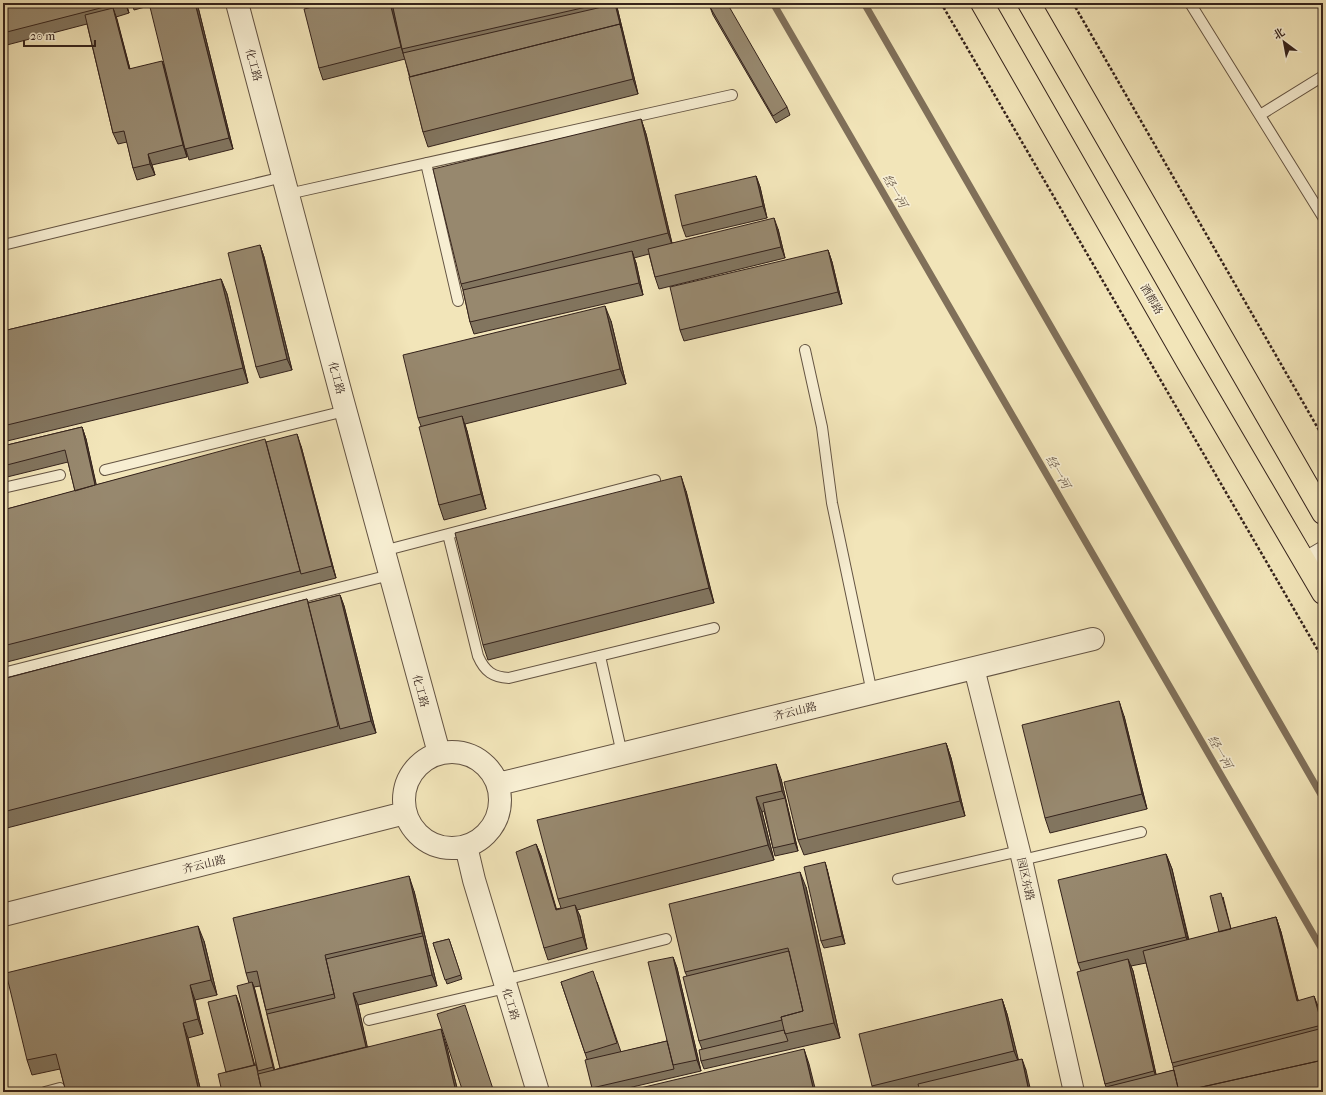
<svg xmlns="http://www.w3.org/2000/svg" width="1326" height="1095" viewBox="0 0 1326 1095" font-family="'IM FELL French Canon','Noto Serif SC',serif">
	<style>
		.lines { fill: none; stroke-linecap: round; stroke-linejoin: round }
		.stream { stroke: #80705a; stroke-width: 7 }
		.service-casing { stroke: #645443; stroke-width: 12 }
		.minor-casing { stroke: #645443; stroke-width: 22 }
		.tertiary-casing { stroke: #645443; stroke-width: 24 }
		.primary-casing { stroke: #35231c; stroke-width: 24 }
		.path { stroke: #35231c; stroke-width: 2.5; stroke-dasharray: 3 2; stroke-linecap: butt }
		.service { stroke: #f7eed2; stroke-width: 10 }
		.minor { stroke: #f7eed2; stroke-width: 20 }
		.tertiary { stroke: #f7eed2; stroke-width: 22 }
		.primary { stroke: #f2e5b9; stroke-width: 22 }
		.wall { fill: #82755f; stroke: #35231c; fill-rule: evenodd }
		.shaded-wall { fill: #6a5f4d; stroke: #35231c }
		.building { fill: #97886e; stroke: #35231c }
		.labels { text-anchor: middle; stroke-width: 3.5; stroke-linejoin: round; paint-order: stroke }
		.street-label { font-size: 11px; fill: #35231c; stroke: #f7eed2 }
		.water-label { font-size: 12px; font-style: italic; fill: #615040; stroke: #f7eed2 }
	</style>
	<rect width="100%" height="100%" fill="#f2e5b9"/>
	<filter id="stains"><feTurbulence type="fractalNoise" baseFrequency=".005" numOctaves="4"/><feColorMatrix values="0 0 0 0 .2 0 0 0 0 .09 0 0 0 0 .02 0 0 0 .5 -.17"/></filter>
	<radialGradient id="worn" r=".72"><stop offset=".6" stop-color="#630" stop-opacity="0"/><stop offset="1" stop-color="#630" stop-opacity=".3"/></radialGradient>
	<g class="lines">
		<path class="stream" d="M773,3l550,948
			M864,3l459,795"/>
		<g class="service-casing">
			<path id="service" d="M1190,3l133,214
				M1260,115l63,-39
				M426,163l32,138
				M288,194l444,-99
				M3,245l280,-68
				M805,350l17,77 10,76 40,190
				M105,470l240,-59
				M3,488l57,-13
				M448,534l30,122c7,16 15,21 31,22l205,-50
				M383,551l272,-71
				M600,656l22,98
				M3,673l387,-98
				M1022,860l119,-28
				M898,879l122,-28
				M504,980l162,-41
				M369,1020l137,-32
				M45,1092l15,-4"/>
		</g>
		<g class="minor-casing">
			<path id="minor" d="M974,668l48,192 52,232"/>
		</g>
		<g class="tertiary-casing">
			<path id="tertiary" d="M237,3l105,395 97,355
				M1306,563l17,-10
				M404 800a48 48 0 1 1 96 0a48 48 0 1 1-96 0Z
				M498,784l595,-145
				M466,846l8,34 64,212
				M3,915l402,-102"/>
		</g>
		<g class="primary-casing">
			<path id="primary" d="M982,3l205,358 136,232
				M1029,3l294,510"/>
		</g>
		<path class="path" d="M941,3l382,656
			M1073,3l250,434"/>
		<use href="#service" class="service"/>
		<use href="#minor" class="minor"/>
		<use href="#tertiary" class="tertiary"/>
		<use href="#primary" class="primary"/>
	</g>
	<path class="wall" d="M3,3h123l3,10 -13,4 14,52 36,1 32,-63 35,142 -44,11 -5,-17 3,14 -35,8 3,10 -18,5 -4,-12 -6,-26 -9,2 -5,-11 -26,-109 -84,22z
		M132,3h28l-26,7z
		M321,3h295l22,91 -210,53 -5,-15 -18,-73 -82,21 -4,-12 3,-63z
		M710,7l77,100 3,8 -14,8 -63,-108z
		M641,119l5,15 26,109 106,-14 7,29 -126,31 -4,-12 -6,-23 -15,4 2,5 7,32 -169,39 -4,-12 -7,-32 -2,-6z
		M756,176l4,11 7,31 -81,19 -4,-11z
		M260,245l4,12 28,113 -32,8 -4,-11z
		M828,250l4,12 10,42 -158,37 -4,-11z
		M221,279l6,15 21,89 -245,59v-111z
		M611,321l15,63 -161,40 2,7 19,78 -42,11 -5,-15 -18,-79 -3,-8z
		M82,427l4,12 10,46 170,-43 35,4 35,132 -333,85v-153l72,-19 -7,-29 -65,16v-32z
		M686,491l28,112 -226,57 -5,-15z
		M340,595l4,11 32,127 -373,96v-150l304,-80 1,4z
		M1124,716l23,93 -97,24 -5,-15z
		M946,743l5,15 14,58 -161,39 -6,-15z
		M781,779l17,72 -23,5 -2,-8 -9,-37 -2,1 12,48 -197,50 3,6 7,33 -39,11 -4,-12 -8,-104 5,12 15,53 5,-1 -3,-9z
		M1166,854l6,15 17,71 30,-8 4,-35 8,32 45,-12 5,15 17,68 22,11 3,12v69l-217,-5 -1,-3 -24,-113 -3,-8zM1146,963l28,107 -18,5 -23,-104 -2,-5z
		M827,869l18,75 -21,4 -3,-7z
		M806,887l34,151 -136,31 -3,-8 1,-12 -3,-8 -12,-65 -2,-4z
		M414,891l23,95 -79,19 9,42 79,-3 12,48 -232,-20 13,-69 15,62h2l-7,-82 -3,-10zM260,986l20,82 -6,2 -20,-83z
		M449,939l13,40 -15,5 -14,-41z
		M204,941l13,54 -22,5 8,34 -15,4 13,54h-135l-6,-23 -28,6 -5,-15z
		M673,957l4,11 24,103 -90,21h-18l-1,-4 -5,-29 -26,-77h36l24,70 46,-11z
		M1002,999l5,15 11,46 8,10 -113,22h-39l-2,-6z"/>
	<path class="shaded-wall" d="M125,3h1l3,10z
		M195,3h1l2,4 35,142 -4,-11z
		M390,3h2l10,46 3,10 -4,-12z
		M615,3h1l22,91 -5,-15z
		M113,8l4,11 16,62 -4,-12z
		M162,61l5,12 20,84 -4,-12z
		M641,119l5,15 27,114 -5,-15z
		M148,154l4,11 3,10 -5,-11z
		M756,176l4,11 7,31 -4,-12z
		M774,218l4,11 7,29 -4,-11z
		M260,245l4,12 28,113 -5,-11z
		M828,250l4,12 10,42 -4,-12z
		M632,251l4,12 7,32 -4,-12z
		M221,279l6,15 21,89 -5,-15z
		M605,306l6,15 15,63 -6,-15z
		M462,416l5,15 19,78 -5,-15z
		M82,427l4,12 14,62 -4,-12z
		M297,434l4,12 35,132 -4,-12z
		M681,476l5,15 28,112 -5,-15z
		M340,595l4,11 32,127 -5,-12z
		M1119,701l5,15 23,93 -5,-15z
		M946,743l5,15 14,58 -5,-15z
		M776,764l5,15 17,72 -3,-8 -10,-45 -3,-7z
		M756,797l6,15 12,48 -6,-15z
		M536,844l5,12 19,65 -4,-11z
		M1166,854l6,15 19,83 -5,-15z
		M825,862l2,7 18,75 -3,-8z
		M800,872l6,15 34,151 -6,-15z
		M409,876l5,15 23,95 -5,-11z
		M575,905l5,11 7,33 -4,-12z
		M1276,917l5,15 21,84 -5,-15z
		M198,926l6,15 13,54 -6,-15z
		M673,957l4,11 24,103 -4,-11z
		M1128,959l5,12 25,112 -4,-12z
		M252,982l3,8 21,85 -3,-8z
		M190,985l5,15 8,34 -5,-15z
		M353,993l5,12 13,58 -4,-12z
		M236,995l3,8 18,71 -3,-8z
		M1314,996l6,15 3,12v5z
		M1002,999l5,15 13,52 -6,-15z
		M183,1023l5,15 13,54h-2z
		M441,1029l5,15 12,48h-2z
		M804,1049l5,15 7,28h-2z
		M1022,1059l4,11 5,22h-2z"/>
	<path class="building" d="M18,3h102l-117,30v-26z
		M166,3h29l34,135 -44,11 -35,-142z
		M330,3h60l11,44 -82,21 -15,-59z
		M392,3h212l-202,46z
		M717,3h10l60,104 -14,9 -63,-109z
		M615,4l6,24 -1,-4 -210,53 -7,-24z
		M113,8l16,61 33,-8 21,84 -35,9 2,10 -17,4 -9,-37 -11,2 -28,-118z
		M620,24l13,55 -210,53 -14,-55z
		M641,119l27,114 -207,51 -28,-115z
		M756,176l7,30 -81,20 -7,-31z
		M774,218l7,29 -126,30 -7,-28z
		M260,245l27,114 -31,8 -28,-114z
		M828,250l10,42 -158,38 -10,-43z
		M632,251l7,32 -169,39 -7,-32z
		M221,279l22,89 -240,58v-95z
		M605,306l15,63 -202,49 -15,-63z
		M462,416l19,78 -42,11 -20,-78z
		M82,427l13,58 -20,6 -10,-41 -62,16v-20z
		M297,434l35,132 -31,8 -35,-132z
		M265,439l35,132 -297,75v-136z
		M681,476l28,112 -226,57 -28,-112z
		M340,595l31,126 -31,8 -32,-126z
		M307,599l31,127 -335,86v-133z
		M1119,701l23,93 -97,24 -23,-93z
		M946,743l14,58 -162,39 -14,-58z
		M776,764l6,27 -26,6 12,48 -210,54 -21,-79z
		M785,798l10,45 -22,5 -10,-45z
		M536,844l20,66 19,-5 8,32 -39,11 -28,-96z
		M1166,854l20,83 -108,26 -20,-83z
		M825,862l17,74 -21,5 -17,-74z
		M800,872l34,151 -49,11 -4,-17 22,-6 -15,-63 -103,24 -16,-68z
		M409,876l13,57 -97,22 9,39 -68,16 -9,-39 -11,2 -13,-55z
		M1221,893l10,36 -12,3 -9,-36z
		M1276,917l21,84 17,-5 8,29 -150,38 -29,-112z
		M198,926l13,54 -21,5 8,34 -15,4 16,69h-133l-10,-38 -29,6 -21,-87z
		M423,936l9,39 -79,18 13,54 -86,21 -13,-54 68,-16 -9,-39z
		M449,939l12,36 -16,5 -12,-37z
		M789,951l14,60 -22,6 1,3 -83,21 -16,-64z
		M673,957l24,103 -24,5 -25,-103z
		M1128,959l26,112 -49,13 -28,-112z
		M593,971l24,72 -32,10 -24,-71z
		M252,982l21,85 -15,4 -21,-85z
		M236,995l18,70 -28,7 -18,-70z
		M1002,999l12,52 -142,35 -13,-52z
		M465,1005l29,87h-31l-26,-78z
		M1323,1028v32l-144,32 -6,-25z
		M441,1029l15,63h-194l-4,-18z
		M784,1030l4,11 -87,20 -2,-11z
		M667,1041l7,28 -82,19 -7,-28z
		M804,1049l10,43h-182v-2z
		M1022,1059l7,33h-109l-2,-8z
		M1323,1060v32h-143z
		M256,1065l6,27h-40l-4,-18z
		M1174,1070l5,22h-72l-1,-5z
		M62,1090v2h-7z"/>
	<g class="labels">
		<g class="street-label">
			<text transform="translate(254 65) rotate(75)" y="4">化工路</text>
			<text transform="translate(1152 299) rotate(60)" y="4">酒都路</text>
			<text transform="translate(337 378) rotate(75)" y="4">化工路</text>
			<text transform="translate(421 691) rotate(75)" y="4">化工路</text>
			<text transform="translate(795 711) rotate(-14)" y="4">齐云山路</text>
			<text transform="translate(204 864) rotate(-14)" y="4">齐云山路</text>
			<text transform="translate(1026 879) rotate(77)" y="4">园区东路</text>
			<text transform="translate(511 1004) rotate(73)" y="4">化工路</text>
		</g>
		<g class="water-label">
			<text transform="translate(895 191) rotate(60)" y="4">经一河</text>
			<text transform="translate(1058 472) rotate(60)" y="4">经一河</text>
			<text transform="translate(1220 752) rotate(60)" y="4">经一河</text>
		</g>
	</g>
	<rect width="1326" height="1095" fill="none" stroke="#f2e5b9" stroke-width="16"/>
	<rect x="4" y="4" width="1318" height="1087" fill="none" stroke="#35231c" stroke-width="2"/>
	<rect x="8" y="8" width="1310" height="1079" fill="none" stroke="#35231c"/>
	<g transform="translate(1284 42) rotate(328)" stroke="#f7eed2" stroke-width="3" paint-order="stroke">
	<path d="M0-3L7 15L0 10L-7 15Z" fill="#35231c"/>
	<text y="-6" font-size="11" font-weight="bold" text-anchor="middle" fill="#35231c">北</text>
	</g>
	<path d="M24 40v6h71v-6" fill="none" stroke="#35231c" stroke-width="2"/>
	<text x="30" y="40" font-size="12" fill="#35231c" stroke="#f7eed2" stroke-width="3" paint-order="stroke">20 m</text>
	<rect width="100%" height="100%" filter="url(#stains)"/>
	<rect width="100%" height="100%" fill="url(#worn)"/>
</svg>
